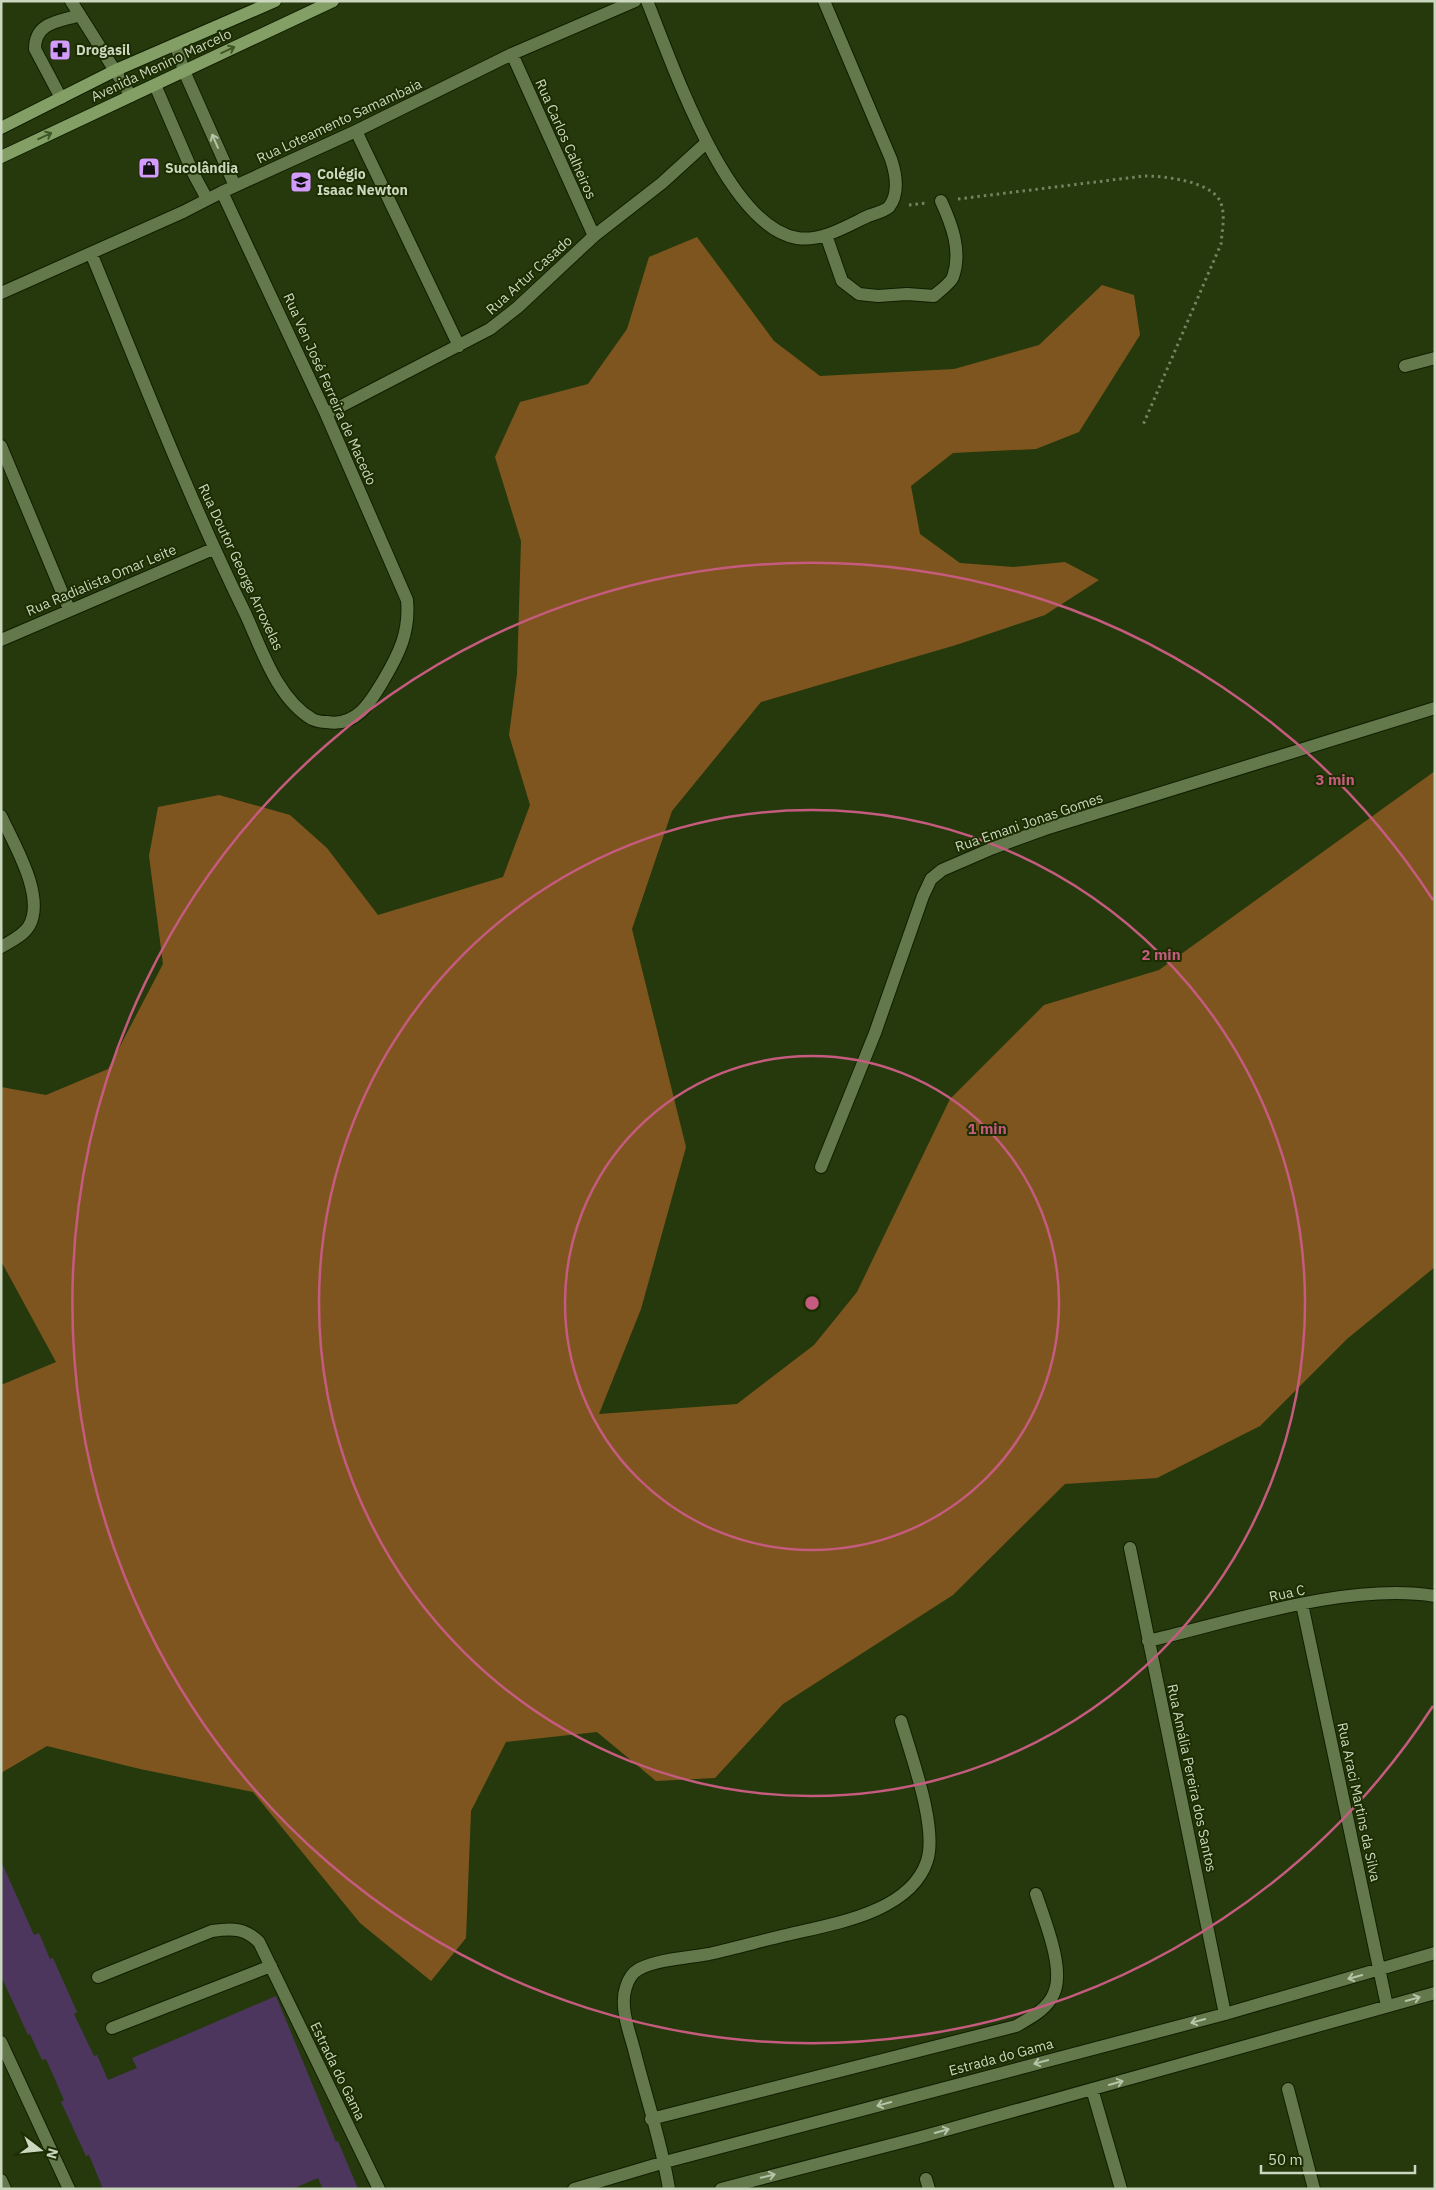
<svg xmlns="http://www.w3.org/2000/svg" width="1436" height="2190" viewBox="0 0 1436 2190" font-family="'IBM Plex Sans',sans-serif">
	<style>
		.forest { fill: #7e551f }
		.building { fill: #4d365e }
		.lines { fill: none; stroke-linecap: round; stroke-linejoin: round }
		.minor-casing { stroke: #111e00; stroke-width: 14 }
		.major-casing { stroke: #111e00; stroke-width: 14 }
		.path { stroke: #748461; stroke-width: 3; stroke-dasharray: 2.5 4; stroke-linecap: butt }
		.minor { stroke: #63794c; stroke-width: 12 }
		.major { stroke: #839f65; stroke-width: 12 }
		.oneway { stroke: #405624 }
		.oneway2 { stroke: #b6c4a8 }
		.ring { fill: none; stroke: #c55b7e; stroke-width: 2.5 }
		.labels { text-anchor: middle; stroke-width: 4; stroke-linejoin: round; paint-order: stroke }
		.poi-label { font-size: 14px; font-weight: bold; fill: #cbd7bf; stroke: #1c2e01; text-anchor: start }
		.street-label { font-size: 14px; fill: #cbd7bf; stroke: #1c2e01 }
		.centre { fill: #c55b7e; stroke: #1c2e01; stroke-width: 2.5 }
		.ring-label { font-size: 15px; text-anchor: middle; font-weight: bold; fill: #c55b7e; stroke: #1c2e01; stroke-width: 4; stroke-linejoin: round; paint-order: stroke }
	</style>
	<rect width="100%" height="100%" fill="#25390c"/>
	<path class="forest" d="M697,237l77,104 46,35 134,-7 85,-24 63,-60 32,10 6,40 -61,97 -43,17 -83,4 -42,33 9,48 40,29 54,4 51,-5 34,18 -54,35 -89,30 -195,57 -89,109 -40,118 54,218 -45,162 -42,105 138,-10 77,-59 43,-53 93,-193 94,-94 115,-35 276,-199v496l-88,72 -87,87 -103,52 -92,6 -112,111 -170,109 -68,74 -59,3 -59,-49 -91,10 -35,69 -5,127 -35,43 -71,-58 -107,-131 -113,-23 -93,-23 -46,27v-388l55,-23 -55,-101v-174l45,8 62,-26 55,-105 -14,-108 9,-49 61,-12 71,20 37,33 51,67 125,-38 27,-72 -21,-70 8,-61 4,-133 -26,-84 25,-55 68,-18 39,-55 22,-72z"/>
	<path class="building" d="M1,1861l33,74 5,-2 11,26 3,-1 24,54 -3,2 20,42 3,-1 11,25 29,-12 -5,-10 144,-62 60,146 2,-1 20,48h-35l-5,-11 -26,11h-189l-14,-34 -3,1 -25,-54 3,-2 -18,-41 -4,1 -12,-26 -2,1 -27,-59z"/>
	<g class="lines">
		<g class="minor-casing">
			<path id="minor" d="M71,1l60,95
				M647,1c25,61 79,225 150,237 24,4 50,-12 71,-22 6,-2 17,-5 21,-9 11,-14 7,-33 2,-48l-67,-158
				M176,46l8,25 51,115
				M512,54l82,182
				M155,85l38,88 14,26
				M61,98l-26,-49c0,-27 23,-27 45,-34
				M356,131l103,215
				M826,235l16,46 17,13 19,2 29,-2 27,2c5,-5 16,-12 19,-19 9,-26 -1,-52 -12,-76
				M91,253c50,121 97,244 155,362 16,35 31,83 66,104 4,2 10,3 15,3 29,5 43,-19 56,-41 16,-27 27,-49 24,-81l-81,-186 -104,-222
				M1,293l182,-81 39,-20 134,-61 156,-77 123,-53
				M1405,366l30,-8
				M326,414l164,-85 28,-22 76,-71 68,-53 44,-40
				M1,446l68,163
				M1,640l212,-91
				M1,816c13,28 45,81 28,110 -6,10 -18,15 -28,21
				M821,1167l54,-134 48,-137 8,-17 11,-9 51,-22 52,-19 390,-121
				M1130,1548l95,466
				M1302,1604l85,402
				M1148,1641c86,-20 200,-59 287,-45
				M98,1977l114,-46c20,-3 33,-3 47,11l120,247
				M112,2028l159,-62
				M1,2042l68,147
				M1092,2089l29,100
				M1288,2089l26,100
				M651,2119l365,-93c14,-8 32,-17 38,-33 11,-25 -10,-74 -18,-99
				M926,2179l3,10
				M1,2180l4,9
				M574,2189l91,-27 560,-148 210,-61
				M669,2189c-7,-45 -23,-92 -34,-136 -5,-20 -16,-46 -9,-66 2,-7 6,-14 13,-18 21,-10 47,-11 70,-15 26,-6 52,-13 77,-19 46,-11 124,-22 141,-74 11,-33 -16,-106 -26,-140
				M721,2189l200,-52 514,-144"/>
		</g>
		<g class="major-casing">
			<path id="major" d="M1,128l115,-58 159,-69
				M1,157l332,-156"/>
		</g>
		<path class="path" d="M958,199l186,-23c20,0 66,5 76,25 6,13 2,29 1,43l-78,181
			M909,205l18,-2"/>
		<use href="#minor" class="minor"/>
		<use href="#major" class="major"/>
	</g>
	<defs><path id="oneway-shaft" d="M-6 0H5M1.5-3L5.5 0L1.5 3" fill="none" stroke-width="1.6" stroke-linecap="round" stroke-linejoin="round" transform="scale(1.25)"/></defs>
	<g class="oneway">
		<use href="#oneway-shaft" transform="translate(228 50) rotate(-25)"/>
		<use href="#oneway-shaft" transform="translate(45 136) rotate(-25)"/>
	</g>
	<g class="oneway2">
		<use href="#oneway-shaft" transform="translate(215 141) rotate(-114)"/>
		<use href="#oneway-shaft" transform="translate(1355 1977) rotate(164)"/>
		<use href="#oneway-shaft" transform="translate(1413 1999) rotate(-15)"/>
		<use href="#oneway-shaft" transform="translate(1198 2021) rotate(165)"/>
		<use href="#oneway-shaft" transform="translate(1041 2062) rotate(165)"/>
		<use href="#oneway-shaft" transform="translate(1116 2083) rotate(-16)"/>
		<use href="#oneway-shaft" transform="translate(884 2104) rotate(165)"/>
		<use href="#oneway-shaft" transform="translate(942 2131) rotate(-16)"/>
		<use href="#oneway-shaft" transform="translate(768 2176) rotate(-14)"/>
	</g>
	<g class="ring">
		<circle cx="812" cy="1303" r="247"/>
		<circle cx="812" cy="1303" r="493"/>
		<path d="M1433 1706A740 740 0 1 1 1433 900"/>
	</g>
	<defs>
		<g id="pharmacy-square" transform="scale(1.125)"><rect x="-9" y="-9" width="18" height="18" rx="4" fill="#d39cfc" stroke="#1c2e01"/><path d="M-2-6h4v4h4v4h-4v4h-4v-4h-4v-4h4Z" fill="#111"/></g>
		<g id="shop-square" transform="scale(1.125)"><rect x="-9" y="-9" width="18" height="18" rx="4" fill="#d39cfc" stroke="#1c2e01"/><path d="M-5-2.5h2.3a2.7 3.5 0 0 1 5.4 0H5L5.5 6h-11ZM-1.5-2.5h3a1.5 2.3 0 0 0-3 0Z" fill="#111"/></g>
		<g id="school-square" transform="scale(1.125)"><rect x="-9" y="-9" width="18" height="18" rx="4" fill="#d39cfc" stroke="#1c2e01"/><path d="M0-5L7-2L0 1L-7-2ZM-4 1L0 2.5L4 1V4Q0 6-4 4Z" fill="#111"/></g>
	</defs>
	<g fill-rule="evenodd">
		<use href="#pharmacy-square" x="60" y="50"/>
		<use href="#shop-square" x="149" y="168"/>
		<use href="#school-square" x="301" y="182"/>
	</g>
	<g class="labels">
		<g class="poi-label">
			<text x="76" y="55">Drogasil</text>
			<text x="165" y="173">Sucolândia</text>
			<text x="317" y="179">Colégio<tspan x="317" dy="16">Isaac Newton</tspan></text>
		</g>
		<g class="street-label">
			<text transform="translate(161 65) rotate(-25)" y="5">Avenida Menino Marcelo</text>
			<text transform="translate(339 121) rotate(-25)" y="5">Rua Loteamento Samambaia</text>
			<text transform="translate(566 139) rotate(66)" y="5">Rua Carlos Calheiros</text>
			<text transform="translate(529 275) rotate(-42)" y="5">Rua Artur Casado</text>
			<text transform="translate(330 389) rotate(66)" y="5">Rua Ven José Ferreira de Macedo</text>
			<text transform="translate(241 567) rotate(65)" y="5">Rua Doutor George Arroxelas</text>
			<text transform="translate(101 580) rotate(-23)" y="5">Rua Radialista Omar Leite</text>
			<text transform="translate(1029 822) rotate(-19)" y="5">Rua Emani Jonas Gomes</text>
			<text transform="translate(1287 1593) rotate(-12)" y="5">Rua C</text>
			<text transform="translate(1192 1778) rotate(78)" y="5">Rua Amália Pereira dos Santos</text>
			<text transform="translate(1359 1802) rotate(78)" y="5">Rua Araci Martins da Silva</text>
			<text transform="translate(1001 2057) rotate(-15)" y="5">Estrada do Gama</text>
			<text transform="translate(338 2071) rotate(64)" y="5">Estrada do Gama</text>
		</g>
	</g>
	<circle cx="812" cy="1303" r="8" class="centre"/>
	<g class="ring-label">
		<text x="1335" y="785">3 min</text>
		<text x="1161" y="960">2 min</text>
		<text x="987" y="1134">1 min</text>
	</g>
	<rect width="1436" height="2190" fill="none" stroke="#cbd7bf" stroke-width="5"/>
	<g transform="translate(40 2150) rotate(106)" stroke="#1c2e01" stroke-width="4" paint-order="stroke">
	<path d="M0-4L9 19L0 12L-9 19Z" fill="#cbd7bf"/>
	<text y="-8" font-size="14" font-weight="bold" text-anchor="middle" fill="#cbd7bf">N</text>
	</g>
	<path d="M1261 2165v8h154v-8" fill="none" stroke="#cbd7bf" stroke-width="2.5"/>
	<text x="1268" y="2165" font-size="15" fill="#cbd7bf" stroke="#1c2e01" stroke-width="4" paint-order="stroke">50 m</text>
</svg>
